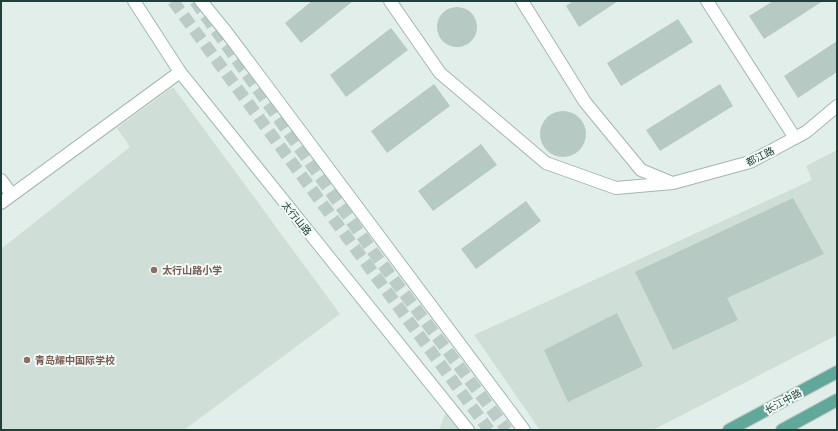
<svg xmlns="http://www.w3.org/2000/svg" width="838" height="431" viewBox="0 0 838 431" font-family="Quicksand,'Noto Sans SC',sans-serif">
	<style>
		.built { fill: #d0ded8 }
		.building { fill: #b7c9c3 }
		.lines { fill: none; stroke-linecap: round; stroke-linejoin: round }
		.primary-tunnel { stroke: #bbcbc6; stroke-width: 12; stroke-dasharray: 12 6; stroke-linecap: butt }
		.minor-casing { stroke: #a4b7b1; stroke-width: 14 }
		.secondary-casing { stroke: #9fbbb3; stroke-width: 14 }
		.primary-casing { stroke: #c1cac8; stroke-width: 14 }
		.minor { stroke: #fff; stroke-width: 12 }
		.secondary { stroke: #fff; stroke-width: 12 }
		.primary { stroke: #62a89a; stroke-width: 12 }
		.education-dot { fill: #8d6e63; stroke: #f3faf7; stroke-width: 1.5 }
		.labels { text-anchor: middle; stroke-width: 4; stroke-linejoin: round; paint-order: stroke }
		.street-label { font-size: 10px; fill: #20413a; stroke: #f3faf7 }
		.education-label { font-size: 10px; font-weight: bold; fill: #785e54; stroke: #f3faf7; text-anchor: start }
	</style>
	<rect width="100%" height="100%" fill="#e2eee9"/>
	<path class="built" d="M173,87l167,227 -156,116h-183v-181l129,-102 -13,-19z
		M837,150v185l-184,95h-113l-66,-95 338,-155 -6,-14z
		M447,409l16,21h-24z"/>
	<path class="building" d="M312,1h41l-52,42 -16,-20z
		M573,1h45l-39,26 -13,-21z
		M773,1h50l-59,38 -15,-23z
		M437 27a20 20 0 1 1 40 0a20 20 0 1 1-40 0Z
		M678,19l15,23 -72,44 -14,-23z
		M391,28l17,22 -62,47 -16,-22z
		M837,41v31l-39,26 -14,-22z
		M434,84l16,22 -63,47 -16,-22z
		M720,84l13,22 -73,45 -14,-21z
		M540 134a23 23 0 1 1 46 0a23 23 0 1 1-46 0Z
		M481,144l16,21 -64,46 -15,-20z
		M793,198l31,56 -97,44 11,22 -65,30 -38,-78z
		M526,201l15,20 -65,48 -15,-20z
		M617,313l26,53 -75,36 -24,-52z"/>
	<g class="lines">
		<path class="primary-tunnel" d="M173,1l316,429
			M195,1l179,252 133,177"/>
		<g class="minor-casing">
			<path id="minor" d="M390,1l50,72 106,90 70,25 57,-5 77,-21 56,-30 31,-26
				M522,1l63,101 56,68 29,12
				M707,1l88,137
				M1,180l11,15
				M1,203l179,-131"/>
		</g>
		<g class="secondary-casing">
			<path id="secondary" d="M134,1l46,71 288,358
				M201,1l26,32 297,397"/>
		</g>
		<g class="primary-casing">
			<path id="primary" d="M729,430l108,-58
				M782,430l55,-30"/>
		</g>
		<use href="#minor" class="minor"/>
		<use href="#secondary" class="secondary"/>
		<use href="#primary" class="primary"/>
	</g>
	<g class="education-dot">
		<circle cx="154" cy="270" r="4"/>
		<circle cx="27" cy="360" r="4"/>
	</g>
	<g class="labels">
		<g class="street-label">
			<text transform="translate(760 156) rotate(-26)" y="4">都江路</text>
			<text transform="translate(297 218) rotate(51)" y="4">太行山路</text>
			<text transform="translate(783 401) rotate(-28)" y="4">长江中路</text>
		</g>
		<g class="education-label">
			<text x="162" y="274">太行山路小学</text>
			<text x="35" y="364">青岛耀中国际学校</text>
		</g>
	</g>
	<rect width="838" height="431" fill="none" stroke="#20413a" stroke-width="4"/>
</svg>
